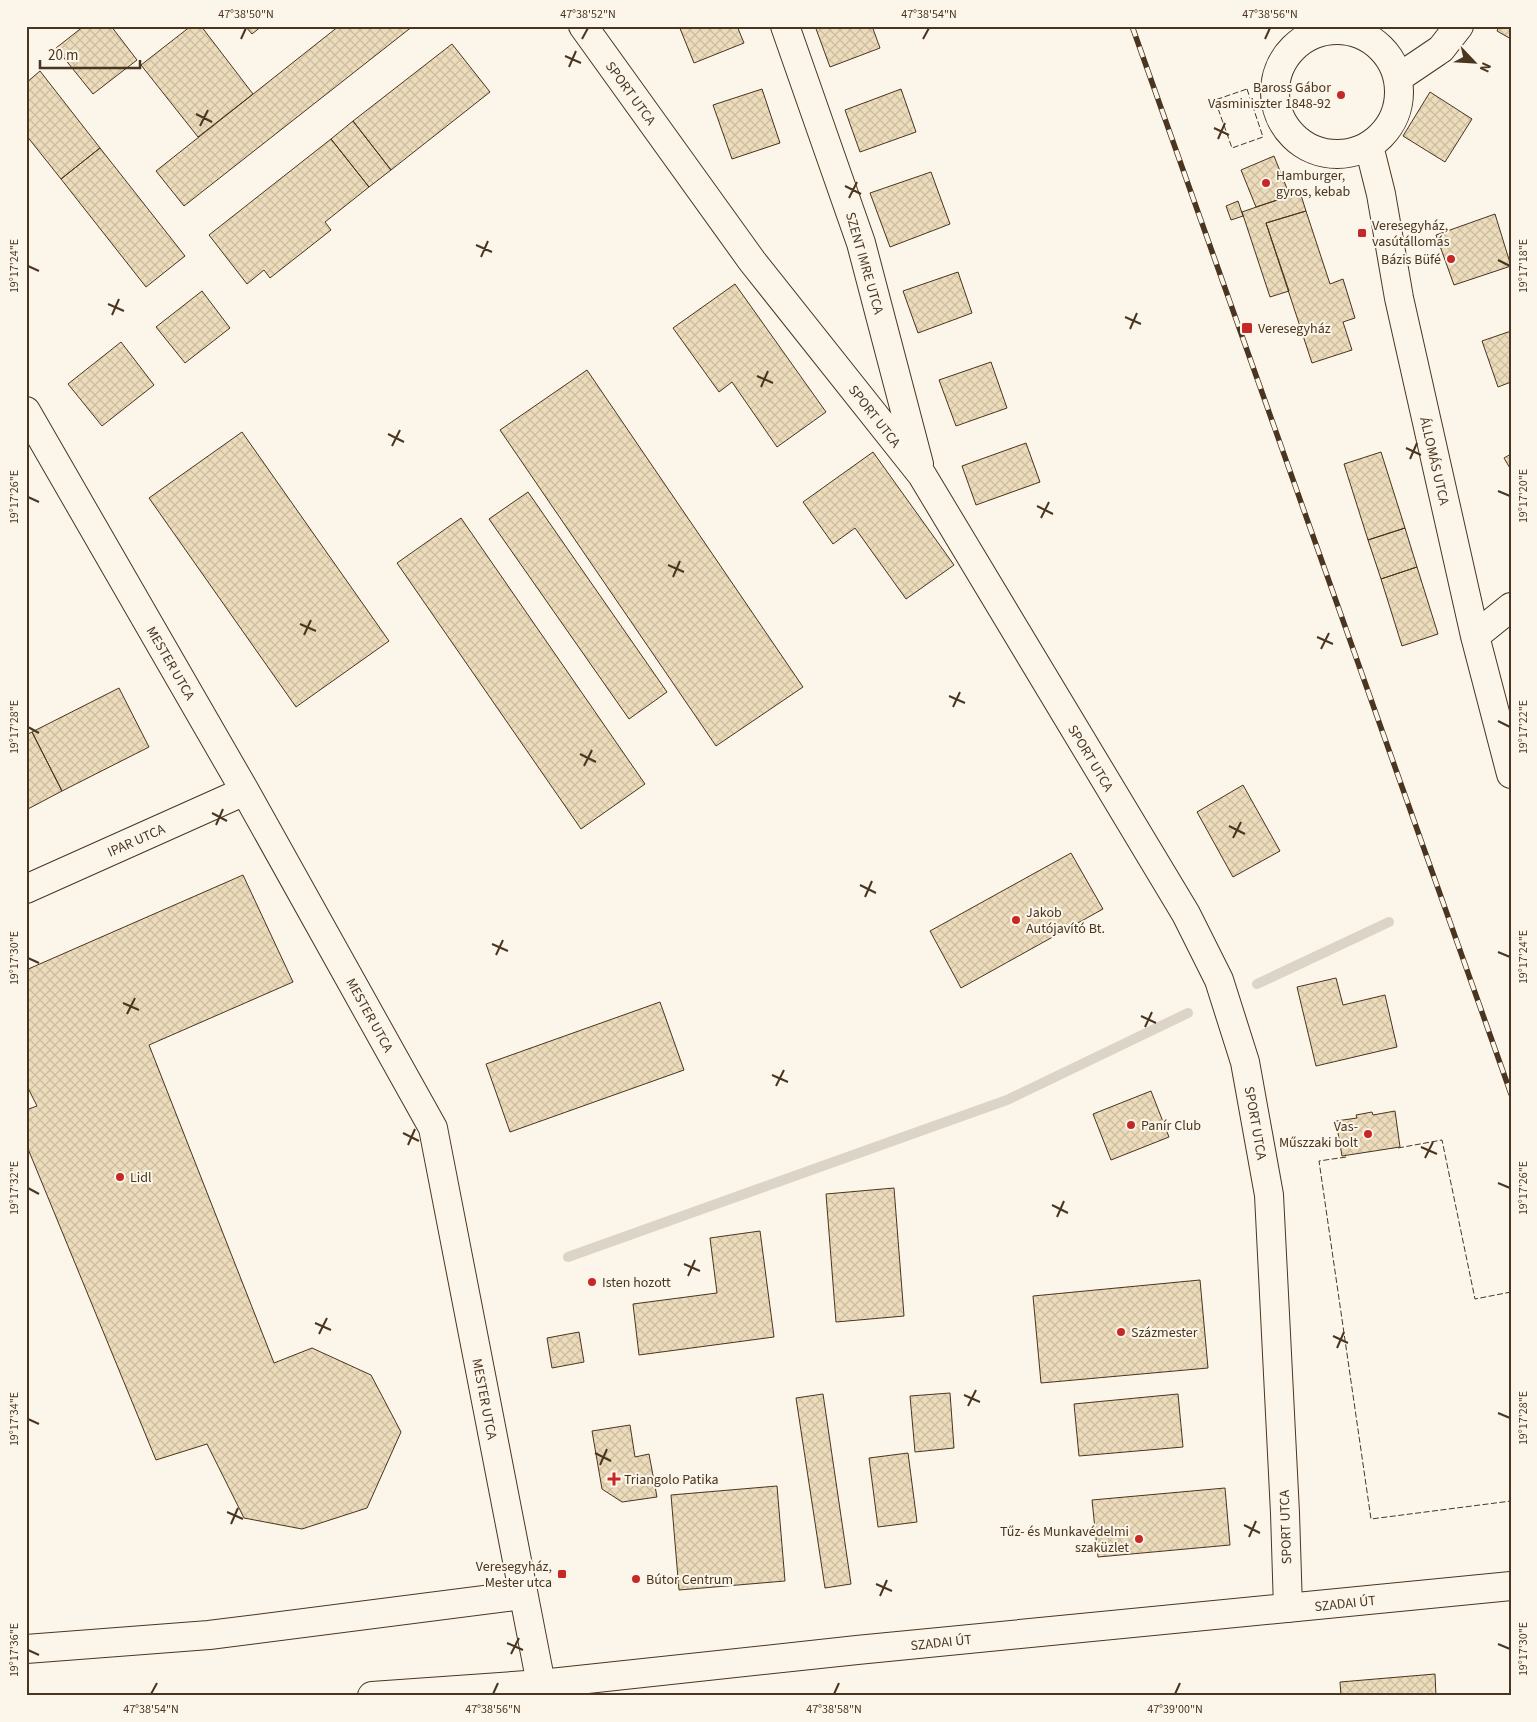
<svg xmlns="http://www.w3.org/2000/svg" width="1537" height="1722" viewBox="0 0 1537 1722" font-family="'Source Sans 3',sans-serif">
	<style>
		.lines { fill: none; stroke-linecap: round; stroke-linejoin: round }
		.stream { stroke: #dcd4c6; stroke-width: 10 }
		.building { fill: url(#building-cross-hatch); stroke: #4a3520 }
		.minor-casing { stroke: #4a3520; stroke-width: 30 }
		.major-casing { stroke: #4a3520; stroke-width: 30 }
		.minor { stroke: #fbf6e9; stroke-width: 28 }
		.major { stroke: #fbf6e9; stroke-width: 28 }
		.rail-casing { stroke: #4a3520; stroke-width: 5.5 }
		.rail { stroke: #fbf6e9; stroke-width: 4; stroke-dasharray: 11; stroke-linecap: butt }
		.fence { stroke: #4a3520; stroke-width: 1; stroke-dasharray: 6 2.5; stroke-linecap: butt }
		.ticks { fill: none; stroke: #4a3520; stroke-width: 2 }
		.poi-dot { fill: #c62828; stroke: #fbf6e9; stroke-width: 2 }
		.labels { text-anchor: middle; stroke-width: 4; stroke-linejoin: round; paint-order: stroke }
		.poi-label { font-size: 14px; fill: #4a3520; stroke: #fbf6e9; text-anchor: start }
		.street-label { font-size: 14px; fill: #4a3520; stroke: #fbf6e9 }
		.neatline { fill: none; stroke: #4a3520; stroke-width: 2 }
		.ticks-label { font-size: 12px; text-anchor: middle; fill: #4a3520 }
	</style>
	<defs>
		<pattern id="building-cross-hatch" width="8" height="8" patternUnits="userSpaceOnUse" patternTransform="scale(1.25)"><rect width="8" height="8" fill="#ecdcbc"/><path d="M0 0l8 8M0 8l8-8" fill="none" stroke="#ccbda1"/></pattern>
	</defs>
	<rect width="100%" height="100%" fill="#fbf6e9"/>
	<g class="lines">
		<path class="stream" d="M1257,984l132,-62
			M568,1257l439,-157 181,-87"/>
	</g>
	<path class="building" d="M84,26h27l26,34 -44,34 -37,-46z
		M191,26h10l52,68 -55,43 -57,-72z
		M245,26h17l-10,8z
		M339,26h74l-229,180 -28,-35z
		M679,26h58l7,17 -50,20z
		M815,26h57l8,22 -50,19z
		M1499,26h12v13l-14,-8z
		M452,44l38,48 -99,78 -38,-49z
		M40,71l60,77 -39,31 -35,-44v-52z
		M762,89l18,54 -48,16 -19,-54z
		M901,89l15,43 -56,20 -15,-42z
		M1430,92l42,27 -27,43 -42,-26z
		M353,121l38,49 -22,17 -38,-48z
		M331,139l38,48 -44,35 6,8 -61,48 -6,-8 -17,14 -38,-49z
		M100,148l85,108 -39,31 -85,-108z
		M1274,156l16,40 -34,11 -15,-37z
		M931,172l19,52 -60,23 -20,-54z
		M1300,192l6,19 -40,12 23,68 -19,6 -28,-85z
		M1238,201l5,15 -12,4 -5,-14z
		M1306,211l24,73 13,-5 12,39 -12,4 9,28 -40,13 -46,-140z
		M1495,214l16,52 -57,19 -18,-50z
		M958,272l14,41 -54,20 -15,-42z
		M735,284l91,128 -49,35 -45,-65 -13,10 -46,-64z
		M202,291l28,37 -45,35 -29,-36z
		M1511,331v51l-13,5 -16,-46z
		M121,342l33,43 -52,41 -34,-42z
		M991,362l16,46 -51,18 -17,-46z
		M587,370l216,317 -87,59 -216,-316z
		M242,432l147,209 -93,66 -147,-209z
		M1026,443l14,39 -64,23 -14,-39z
		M873,452l81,113 -48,34 -51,-71 -22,16 -30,-42z
		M1381,452l24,76 -37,12 -24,-76z
		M1511,454v16l-7,-12z
		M528,492l139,200 -38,27 -140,-200z
		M461,518l184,266 -64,45 -184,-266z
		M1405,528l12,39 -36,12 -13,-39z
		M1417,567l21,67 -36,12 -21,-67z
		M119,688l30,59 -87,44 -30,-59z
		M32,732l30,59 -36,19v-75z
		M1243,785l37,66 -47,26 -36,-65z
		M1071,853l32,56 -142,79 -31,-57z
		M243,875l50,107 -144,63 125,318 38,-15 59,27 30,57 -34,76 -65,21 -58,-11 -37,-74 -51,16 -130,-316v-34l11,-4 -11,-22v-114z
		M1336,978l7,27 42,-10 12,52 -81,19 -19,-79z
		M660,1002l24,68 -174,62 -24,-68z
		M1151,1091l18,46 -58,23 -18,-46z
		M1395,1111l5,36 -58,9 -6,-35 21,-3 -1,-3 16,-3 1,3z
		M894,1188l10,128 -68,6 -10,-128z
		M760,1231l14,106 -135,18 -6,-51 84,-11 -7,-55z
		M1200,1280l8,88 -167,15 -8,-87z
		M579,1332l5,30 -32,6 -5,-30z
		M950,1393l4,55 -39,4 -5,-56z
		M823,1394l28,190 -26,4 -29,-190z
		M1178,1394l5,53 -104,9 -5,-52z
		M630,1425l5,32 14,-3 8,43 -35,5 -20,-13 -10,-58z
		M908,1453l9,69 -39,5 -9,-69z
		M777,1486l8,95 -106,9 -8,-95z
		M1225,1488l5,57 -132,12 -6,-57z
		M1435,1674l1,22h-95l-1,-14z"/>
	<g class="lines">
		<g class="minor-casing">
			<path id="minor" d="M583,26l169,235 170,214 264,439 33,66 26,82 24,133 16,318 3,95
				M785,26l76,217 58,221
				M1275 92a62 62 0 1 1 124 0a62 62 0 1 1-124 0Z
				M1398,78l43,-29 18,-23
				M1369,146l12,48 18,104 76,338 36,138
				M26,411l219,380 188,337 108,556
				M1475,636l36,-29
				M26,889l219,-98
				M26,1649l183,-14 314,-40"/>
		</g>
		<g class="major-casing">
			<path id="major" d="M372,1696l169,-12 316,-34 654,-64"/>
		</g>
		<use href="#minor" class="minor"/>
		<use href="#major" class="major"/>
		<g class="rail-casing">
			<path id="rail" d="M1132,26l379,1068"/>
		</g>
		<use href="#rail" class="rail"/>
		<path class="fence" d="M1247,89l16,48 -31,11 -17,-48z
			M1398,1148l44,-8 33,159 36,-7
			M1346,1157l-27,4 52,358 140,-18"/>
	</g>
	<path class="ticks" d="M241,39l5,-11M582,39l6,-11M923,39l6,-11M1265,39l5,-11M565,56l16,7M569,67l7,-16M196,114l16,8M200,126l8,-16M1214,128l15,7M1218,139l7,-16M845,186l16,8M849,198l8,-16M476,245l16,7M481,257l7,-16M1498,260l12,6M28,266l11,5M108,304l16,7M112,315l7,-16M1125,317l16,7M1130,329l7,-16M757,376l16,7M761,387l7,-16M388,434l16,8M392,446l8,-16M1406,448l15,7M1410,459l7,-16M1498,491l12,5M28,497l11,5M1037,506l16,8M1041,518l8,-16M668,565l16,7M673,577l7,-16M300,624l16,7M304,635l7,-15M1317,637l16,7M1321,649l8,-16M949,696l16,7M953,707l7,-15M1498,721l12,6M28,727l11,6M580,754l16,8M584,766l8,-16M212,813l15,8M216,825l7,-16M1229,826l16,8M1233,838l8,-16M860,885l16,8M865,897l7,-16M492,944l16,7M1498,952l12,5M496,955l7,-15M28,958l11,5M123,1003l16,7M127,1014l8,-16M1141,1016l15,7M1145,1027l7,-15M772,1075l16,7M776,1086l8,-16M403,1133l16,8M408,1145l7,-16M1421,1147l16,7M1425,1158l8,-16M1498,1183l12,5M28,1188l11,6M1052,1205l16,8M1057,1217l7,-16M684,1264l16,7M688,1276l7,-16M315,1323l16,7M319,1334l8,-16M1333,1336l15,7M1337,1348l7,-16M964,1395l16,7M968,1406l8,-16M1498,1413l12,5M28,1419l11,5M595,1453l16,8M600,1465l7,-16M227,1512l16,7M231,1524l7,-16M1244,1525l16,8M1249,1537l7,-16M876,1584l16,7M880,1596l7,-16M507,1643l16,7M1498,1644l12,5M28,1650l11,5M511,1654l8,-16M151,1694l6,-11M493,1694l5,-11M834,1694l5,-11M1175,1694l5,-11"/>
	<g class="poi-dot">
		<circle cx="1341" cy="95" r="5"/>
		<circle cx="1266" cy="183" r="5"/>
		<rect x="1357" y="228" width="10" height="10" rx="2.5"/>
		<circle cx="1451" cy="259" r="5"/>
		<rect x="1241" y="322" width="12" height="12" rx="2.5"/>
		<circle cx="1016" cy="920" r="5"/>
		<circle cx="1131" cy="1125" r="5"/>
		<circle cx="1368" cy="1134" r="5"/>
		<circle cx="120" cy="1177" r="5"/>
		<circle cx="592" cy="1282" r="5"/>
		<circle cx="1121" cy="1332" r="5"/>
		<path d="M611.5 1471.5h5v5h5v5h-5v5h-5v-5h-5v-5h5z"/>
		<circle cx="1139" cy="1539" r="5"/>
		<rect x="557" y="1569" width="10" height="10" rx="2.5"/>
		<circle cx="636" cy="1579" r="5"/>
	</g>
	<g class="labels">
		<g class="poi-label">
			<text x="1331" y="92" text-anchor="end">Baross Gábor<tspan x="1331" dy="16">Vasminiszter 1848-92</tspan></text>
			<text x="1276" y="180">Hamburger,<tspan x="1276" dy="16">gyros, kebab</tspan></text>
			<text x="1372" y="230">Veresegyház,<tspan x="1372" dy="16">vasútállomás</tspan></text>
			<text x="1441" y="264" text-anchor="end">Bázis Büfé</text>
			<text x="1258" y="333">Veresegyház</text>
			<text x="1026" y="917">Jakob<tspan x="1026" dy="16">Autójavító Bt.</tspan></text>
			<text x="1141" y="1130">Panír Club</text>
			<text x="1358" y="1131" text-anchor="end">Vas-<tspan x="1358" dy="16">Műszzaki bolt</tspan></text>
			<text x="130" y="1182">Lidl</text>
			<text x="602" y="1287">Isten hozott</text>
			<text x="1131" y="1337">Százmester</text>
			<text x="624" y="1484">Triangolo Patika</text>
			<text x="1129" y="1536" text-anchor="end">Tűz- és Munkavédelmi<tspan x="1129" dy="16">szaküzlet</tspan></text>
			<text x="552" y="1571" text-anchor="end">Veresegyház,<tspan x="552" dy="16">Mester utca</tspan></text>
			<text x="646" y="1584">Bútor Centrum</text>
		</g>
		<g class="street-label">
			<text transform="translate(631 93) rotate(54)" y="5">SPORT UTCA</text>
			<text transform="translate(865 263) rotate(74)" y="5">SZENT IMRE UTCA</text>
			<text transform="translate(875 416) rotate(52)" y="5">SPORT UTCA</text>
			<text transform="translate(1435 461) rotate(77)" y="5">ÁLLOMÁS UTCA</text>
			<text transform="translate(171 663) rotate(60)" y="5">MESTER UTCA</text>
			<text transform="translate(1091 758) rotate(59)" y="5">SPORT UTCA</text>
			<text transform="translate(136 840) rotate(-24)" y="5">IPAR UTCA</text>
			<text transform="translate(370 1015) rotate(61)" y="5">MESTER UTCA</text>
			<text transform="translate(1256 1123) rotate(80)" y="5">SPORT UTCA</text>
			<text transform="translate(485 1399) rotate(79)" y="5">MESTER UTCA</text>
			<text transform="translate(1285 1527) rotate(-92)" y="5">SPORT UTCA</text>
			<text transform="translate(1345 1603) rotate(-6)" y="5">SZADAI ÚT</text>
			<text transform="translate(941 1642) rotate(-6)" y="5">SZADAI ÚT</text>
		</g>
	</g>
	<rect width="1537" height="1722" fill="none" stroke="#fbf6e9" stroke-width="55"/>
	<g transform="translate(1474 62) rotate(115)" stroke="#fbf6e9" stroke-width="4" paint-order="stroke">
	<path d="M0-4L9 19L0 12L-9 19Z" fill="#4a3520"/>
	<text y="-8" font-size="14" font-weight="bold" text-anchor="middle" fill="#4a3520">N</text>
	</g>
	<path d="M40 60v8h100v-8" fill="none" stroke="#4a3520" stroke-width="2.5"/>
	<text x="48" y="60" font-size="15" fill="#4a3520" stroke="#fbf6e9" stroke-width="4" paint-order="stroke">20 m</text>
	<rect x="28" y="28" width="1482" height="1666" class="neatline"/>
	<g class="ticks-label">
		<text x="246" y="18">47°38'50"N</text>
		<text x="588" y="18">47°38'52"N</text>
		<text x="929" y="18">47°38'54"N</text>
		<text x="1270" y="18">47°38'56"N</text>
		<text transform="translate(1523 266) rotate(-90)" y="4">19°17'18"E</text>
		<text transform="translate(14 266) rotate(-90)" y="4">19°17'24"E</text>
		<text transform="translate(1523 496) rotate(-90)" y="4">19°17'20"E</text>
		<text transform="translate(14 497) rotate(-90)" y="4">19°17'26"E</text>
		<text transform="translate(1523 727) rotate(-90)" y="4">19°17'22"E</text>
		<text transform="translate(14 727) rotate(-90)" y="4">19°17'28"E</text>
		<text transform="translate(1523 957) rotate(-90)" y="4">19°17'24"E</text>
		<text transform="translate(14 958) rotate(-90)" y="4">19°17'30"E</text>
		<text transform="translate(1523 1188) rotate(-90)" y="4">19°17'26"E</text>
		<text transform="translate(14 1188) rotate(-90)" y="4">19°17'32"E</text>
		<text transform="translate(1523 1418) rotate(-90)" y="4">19°17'28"E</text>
		<text transform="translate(14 1419) rotate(-90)" y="4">19°17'34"E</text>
		<text transform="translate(1523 1649) rotate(-90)" y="4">19°17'30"E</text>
		<text transform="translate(14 1650) rotate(-90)" y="4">19°17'36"E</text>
		<text x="151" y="1713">47°38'54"N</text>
		<text x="493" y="1713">47°38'56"N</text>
		<text x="834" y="1713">47°38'58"N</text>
		<text x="1175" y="1713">47°39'00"N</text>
	</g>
</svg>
